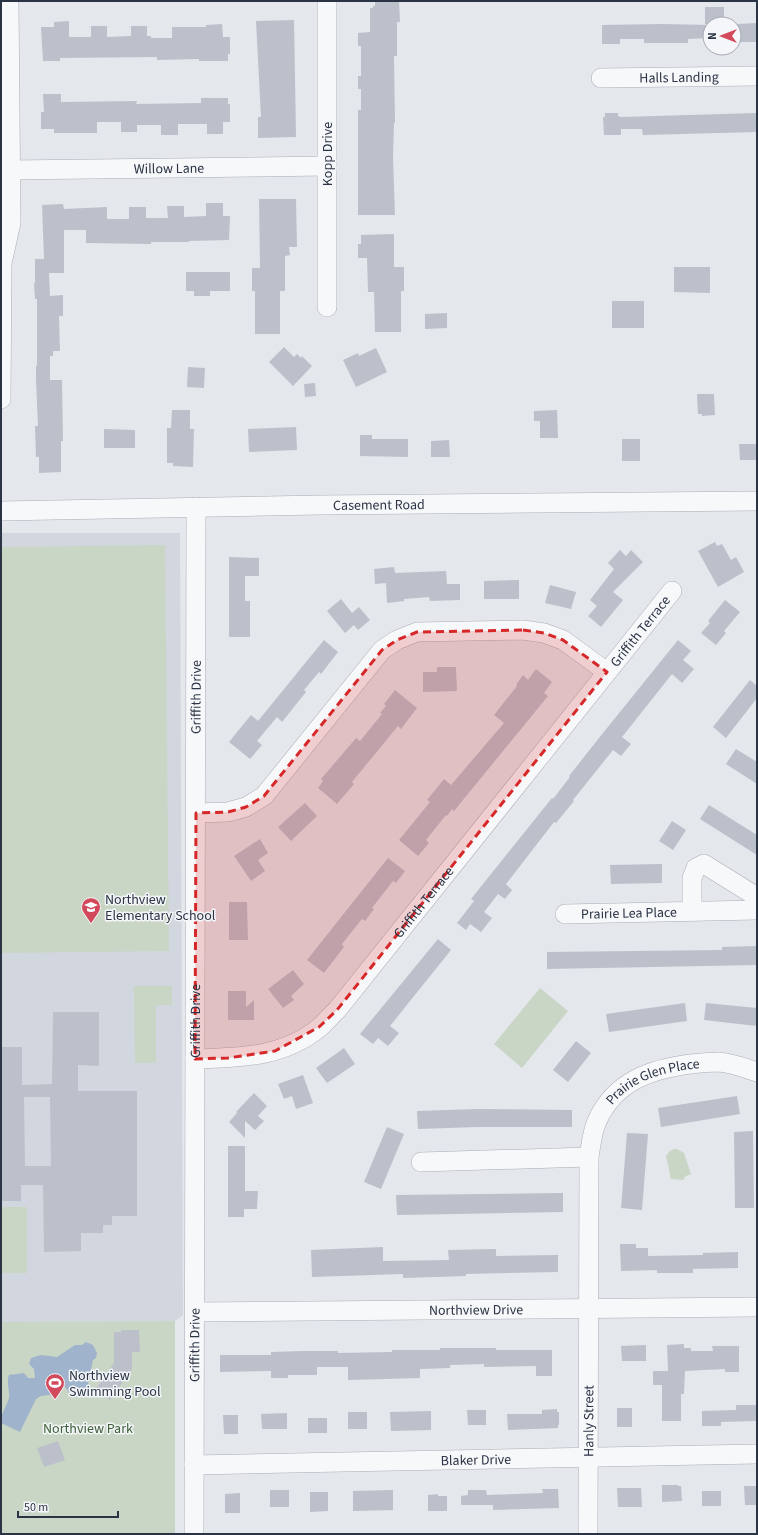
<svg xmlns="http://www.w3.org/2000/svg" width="758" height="1535" viewBox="0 0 758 1535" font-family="'Source Sans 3',sans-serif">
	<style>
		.built { fill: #d2d6de }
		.green { fill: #c9d6c5 }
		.water { fill: #9fb4cc }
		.building { fill: #bbc0ca; fill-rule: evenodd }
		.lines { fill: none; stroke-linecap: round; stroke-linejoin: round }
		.minor-casing { stroke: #a9aeb7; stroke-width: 20 }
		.minor { stroke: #f7f8fa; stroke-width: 19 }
		.marked { fill: #d62828; fill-opacity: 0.2; stroke: #d62828; stroke-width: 3; stroke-dasharray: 8 5; stroke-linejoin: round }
		.labels { text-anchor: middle; stroke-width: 3; stroke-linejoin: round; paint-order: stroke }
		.street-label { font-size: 14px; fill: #2b3445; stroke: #f4f6f9 }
		.poi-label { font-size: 14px; fill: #2b3445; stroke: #f4f6f9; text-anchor: start }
		.park-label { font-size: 14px; fill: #3f6138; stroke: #f4f6f9 }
	</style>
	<rect width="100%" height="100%" fill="#e4e7ec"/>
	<path class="built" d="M1,533h179l3,782 -8,6 -174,1z"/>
	<path class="green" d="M165,545l4,406 -168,2v-406z
		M134,986h38v19h-16v58h-21z
		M540,988l28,23 -46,57 -28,-24z
		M674,1149h3l7,4 7,21 -5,2 -3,4 -12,-1 -5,-23 4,-5z
		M1,1207h26v66h-26z
		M175,1321v213h-174v-212z"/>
	<path class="water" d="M86,1342l7,3 4,8 -1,5 -3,2c-3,12 -3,42 -22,35l-12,-16 -2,-1v16l-16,2 -5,3 -16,33 -19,-9c0,-11 5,-15 8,-25 1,-8 -3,-16 0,-23l15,-2 4,5h7l-1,-9 -5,-5 2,-6 10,-3 16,2 18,-12h7z"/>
	<path class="building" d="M375,1h24l1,21h-3v34h-3l1,67h-1l-1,34 2,58h-37v-105h3v-21h-3v-13h3v-30h-3v-13l12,-1v-24h3v-2h2z
		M705,7h19v17h-19z
		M294,20l2,117 -38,1v-21h3l-5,-96z
		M69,21v16h22v-11h16v11l24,-1v-10h16v10h4v2h21v-11h34v-2l16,-1 1,13h7v17h-2v7h-29v-2l-42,1v-3l-97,1v3h-17l-2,-34h13v-5z
		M757,23v19h-19l-1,-18z
		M662,24l48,1v13l-22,1v4h-44v-4h-24v5h-18v-19z
		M43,94h18v8l76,-1 -1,3 65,-1v-5h27v6h2v18h-7v12h-16v-10h-29v11h-17v-10h-24v7h-16v-10h-24v11h-43v-4h-13v-17h3z
		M605,113h13v3l3,1 136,-4v19l-114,3 -1,-6h-21v6h-17l-1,-18h2z
		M259,199h37l1,48h-8l1,8 -5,1v35h-5v43h-25v-43h-3v-23h8z
		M206,203h17v13h7l-1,24 -40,1v1h-38v2l-65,-1v-13h-22v43h-15l1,23 13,-1v21h-4l1,35h-7v5h-3v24h12l1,61h-2v31l-22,1v-16h-3l-1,-31h3l-2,-45v-15h1v-67h-2l-1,-16h1v-24h9l-2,-54 21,-1 1,5 43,-2v12h22v-12h17v11h22l-1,-12h17v11l22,-1z
		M394,234v33h10v24h-3v41h-26l-1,-40h-6l-1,-34h-9v-14h3v-9z
		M674,267h36v26l-36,-1z
		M186,272h44v19h-20v5h-16v-5h-8z
		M612,301h32v27h-32z
		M447,313v15l-22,1v-15z
		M284,347l10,10 3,-3 4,4 1,-2 10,10 -19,20 -24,-24z
		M376,348l11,24 -31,15 -13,-27 15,-7 1,3z
		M188,367l17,1 -1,20 -17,-1z
		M315,383l1,13 -11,1 -1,-13z
		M697,394h17l1,21 -13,1v-2h-4z
		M172,410h18v19h4l-1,38 -20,-1v-3h-6v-35h4z
		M557,410l1,28h-18v-17h-6v-10z
		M296,427l1,23 -48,2 -1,-23z
		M104,429l31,1v18h-31z
		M360,435h12v4h36v18l-48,-1z
		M622,439h18v22h-18z
		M449,440l1,17h-19v-16z
		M739,444h18v16h-17z
		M715,542l2,4 5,-2 9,16 5,-3 8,15 -26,15 -20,-36z
		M620,550l6,6 5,-6 12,12 -30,30 10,8 -22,27 -13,-11 9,-10 -7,-6 24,-31 -6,-6z
		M229,557l30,1v18h-14v25h5v36h-21z
		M394,567l1,6 51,-2 1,13h13v16l-30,1 -1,-4 -25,2v2l-17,2 -1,-20 -11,1 -1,-15z
		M519,580v19h-35v-18z
		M550,585l26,7 -5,17 -26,-6z
		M341,599l11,14 7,-6 11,13 -12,10 -4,-5 -9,8 -18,-22z
		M725,600l15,12 -16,19 2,2 -10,12 -15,-12 9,-10 -2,-2z
		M324,640l14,12 -17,22 -2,-2 -15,18 2,2 -24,30 -5,-5 -20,24 5,4 -12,14 -21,-17 22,-27 7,6z
		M678,640l13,11 -8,9 11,9 -12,14 -10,-9 -50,63 9,7 -10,12 -8,-6 -40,50 1,1 -18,22 -2,-1 -48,62 6,6 -7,9 -7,-5 -14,18 8,6 -11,14 -11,-8 -4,6 -9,-7 17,-22 -3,-2 81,-101 1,1 17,-22 -1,-1 30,-38z
		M437,667h19l1,24 -34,1v-20h14z
		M536,669l16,13 -8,11 4,3 -94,115 -2,-2 -5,7 -1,-1 -20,25 3,3 -11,13 -19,-16 31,-38 -3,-2 17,-21 7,6 53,-62 -10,-8 23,-29 -1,-1 7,-10 5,5z
		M750,680l7,6v12l-31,40 -13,-11z
		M395,690l22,18 -16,21 -3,-3 -46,56 2,2 -17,20 -19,-16 5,-7 -2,-2 35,-41 4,3 22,-27 -2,-1 6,-7 -2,-2z
		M736,749l21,13v22l-31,-20z
		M305,803l12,13 -26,25 -13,-14z
		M709,805l48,30v20l-57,-36z
		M672,821l14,9 -13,20 -14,-9z
		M260,839l8,14 -10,7 7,11 -14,10 -17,-25z
		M388,858l17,13 -9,12 -3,-2 -21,27 2,1 -9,12 -3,-2 -20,25 2,3 -20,26 -17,-13z
		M662,864v19l-51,1 -1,-19z
		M229,902h18l1,38h-19z
		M438,939l13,11 -61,76 9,7 -11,13 -10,-8 -5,6 -13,-10z
		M757,946v19l-210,4v-17l175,-2v-3z
		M293,970l11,14 -13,12 3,4 -11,8 -15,-19z
		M228,991h18v16l8,-7v20h-26z
		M685,1003l2,18 -78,11 -3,-18z
		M706,1003l51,5v18l-53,-6z
		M53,1012h46v54l-21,-1v26h59v125h-25v9h-9v8h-22v18l-37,1 -1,-67h-22v16h-20v-154h21v38l30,-1zM24,1097h26l1,69h-26z
		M576,1041l15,12 -23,29 -15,-12z
		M344,1048l11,16 -28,19 -11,-15z
		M303,1075l10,28 -17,6 -4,-13 -8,3 -6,-15z
		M254,1093l13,13 -9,10 6,5 -9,9 -10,-9v17l-16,-16 8,-9 -1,-1z
		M737,1096l3,18 -79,13 -3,-19z
		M477,1109l95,1v17h-95l-59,2 -1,-18z
		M387,1127l17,7 -23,55 -17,-7z
		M753,1131l1,77h-19l-1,-76z
		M627,1133l21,1 -6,76 -21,-2z
		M228,1146h17v45h13l-1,18h-13v8h-16z
		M563,1193v19l-166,3 -1,-20z
		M620,1244h16v4h12v8l55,-1v-2l35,-1v16l-45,1v4h-36v-3l-36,1z
		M383,1247v14l66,-1 -1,-10 48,-1v7l62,-1v17l-92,2v2l-31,1 -32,1v-4l-91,3 -1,-27z
		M121,1330h18l1,22h-8v17l-22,31 -15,-10 19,-27v-31h7z
		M684,1344v4h7v3h22l-1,-5h27v26h-14v-3l-40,2 -1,23h-3v27h-19v-36h-9v-14h15l-1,-26z
		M646,1345v16h-24l-1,-15z
		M440,1348h56v2h56v26h-16v-10l-52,1v-3l-34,1v3l-30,1v9l-35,1 -37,1v-13h-31v8h-29v3h-17v-7l-51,1v-17h51v-3l32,-1h35v2l54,-1v-2h48z
		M736,1405h21v16l-36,1v4h-19v-15l34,-1z
		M617,1408h15v19h-15z
		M557,1409v3h2v13h-1v3l-50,2 -1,-16h35v-4z
		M467,1410h19v15h-18z
		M431,1411v19l-40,1 -1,-19z
		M348,1412h19v17h-19z
		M287,1413v16h-25l-1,-15z
		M223,1415h15v19h-14z
		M308,1418h19v15h-19z
		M58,1441l7,19 -21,7 -7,-19z
		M662,1485h16v1h3l1,15 -20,1z
		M744,1486h13v19h-12z
		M617,1488h24l1,19h-24z
		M542,1489h16l1,19 -66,2v-5h-32v-9l7,-1v-5h18l1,5 56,-2z
		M270,1490h19v17h-19z
		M393,1490v20l-40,1v-20z
		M702,1491h19v15h-19z
		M310,1492h18v19l-18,1z
		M240,1493v20h-15v-19z
		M438,1494v2h9v15h-19v-16z"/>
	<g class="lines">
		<g class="minor-casing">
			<g id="minor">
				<path id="s1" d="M601,78l156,-2"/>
				<path id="s2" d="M11,170l316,-4"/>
				<path d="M327,307v-306"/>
				<path d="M1,399l1,-136 9,-40 -2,-222"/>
				<path id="s3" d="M1,511l319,-6 437,-4"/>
				<path d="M196,813l32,-1 18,-5 18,-11 118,-146 15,-10 20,-8 106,-2 21,3 19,7 44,32"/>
				<path d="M692,911v-33l4,-10 8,-4 53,33"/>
				<path id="s4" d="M565,914l192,-4"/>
				<path id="s5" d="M195,1059c44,-1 90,-2 125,-32 6,-5 11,-12 17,-17l335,-419"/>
				<path d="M421,1162l168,-5"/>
				<path id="s6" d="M195,1312l562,-5"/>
				<path id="s7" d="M194,1465l563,-11"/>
				<path id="s8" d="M194,1534l2,-1027"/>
				<path id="s9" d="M588,1534l1,-377c2,-12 3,-25 8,-36 18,-40 54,-52 94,-57 9,-1 19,-2 28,-2 13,1 26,6 38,10"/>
			</g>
		</g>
		<use href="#minor" class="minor"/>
	</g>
	<path class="marked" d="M523,630l21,3 19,7 44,32 -270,338 -18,17 -44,24 -47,7 -33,1 1,-246 32,-1 18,-5 18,-11 118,-146 15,-10 20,-8z"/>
	<defs>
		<g id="school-pin" transform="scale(1)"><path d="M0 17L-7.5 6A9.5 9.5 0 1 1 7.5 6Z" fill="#d1495b" stroke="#f4f6f9"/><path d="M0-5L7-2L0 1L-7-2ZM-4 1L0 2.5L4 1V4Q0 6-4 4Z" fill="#fff"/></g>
		<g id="stadium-pin" transform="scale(1)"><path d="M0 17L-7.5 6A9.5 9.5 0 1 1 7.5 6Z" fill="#d1495b" stroke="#f4f6f9"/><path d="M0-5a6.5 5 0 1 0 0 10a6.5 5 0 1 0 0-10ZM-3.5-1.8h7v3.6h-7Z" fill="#fff"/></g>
	</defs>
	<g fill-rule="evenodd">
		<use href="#school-pin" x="91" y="907"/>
		<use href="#stadium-pin" x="55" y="1383"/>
	</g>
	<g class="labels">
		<g class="street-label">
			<text dy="5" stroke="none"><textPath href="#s1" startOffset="78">Halls Landing</textPath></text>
			<text transform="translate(327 154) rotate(-90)" y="5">Kopp Drive</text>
			<text dy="5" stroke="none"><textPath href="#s2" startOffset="158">Willow Lane</textPath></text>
			<text dy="5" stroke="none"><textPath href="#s3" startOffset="378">Casement Road</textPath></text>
			<text dy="5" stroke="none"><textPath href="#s5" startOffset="641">Griffith Terrace</textPath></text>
			<text dy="5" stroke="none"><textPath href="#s8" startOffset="837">Griffith Drive</textPath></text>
			<text dy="5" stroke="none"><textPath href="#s5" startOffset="294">Griffith Terrace</textPath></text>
			<text dy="5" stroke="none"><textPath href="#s4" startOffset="64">Prairie Lea Place</textPath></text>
			<text dy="5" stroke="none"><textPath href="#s8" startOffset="513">Griffith Drive</textPath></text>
			<text dy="5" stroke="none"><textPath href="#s9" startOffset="487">Prairie Glen Place</textPath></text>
			<text dy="5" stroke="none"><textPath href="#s6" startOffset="281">Northview Drive</textPath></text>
			<text dy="5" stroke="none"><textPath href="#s8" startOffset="189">Griffith Drive</textPath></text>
			<text dy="5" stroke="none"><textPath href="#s9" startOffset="113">Hanly Street</textPath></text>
			<text dy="5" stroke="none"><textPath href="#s7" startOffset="282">Blaker Drive</textPath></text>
		</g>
		<g class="poi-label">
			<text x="105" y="904">Northview<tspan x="105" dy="16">Elementary School</tspan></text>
			<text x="69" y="1380">Northview<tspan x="69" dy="16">Swimming Pool</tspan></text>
		</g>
		<g class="park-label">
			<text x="88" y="1433">Northview Park</text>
		</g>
	</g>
	<rect width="758" height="1535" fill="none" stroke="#2b3445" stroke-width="4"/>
	<g transform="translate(722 36) rotate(270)"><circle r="19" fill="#f4f6f9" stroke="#a4a8b1"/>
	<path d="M0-3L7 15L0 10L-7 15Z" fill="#d1495b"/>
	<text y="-6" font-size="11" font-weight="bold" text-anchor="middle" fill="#2b3445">N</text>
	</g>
	<path d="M18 1511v6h100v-6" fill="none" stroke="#2b3445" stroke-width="2"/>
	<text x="24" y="1511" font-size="12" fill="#2b3445" stroke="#f4f6f9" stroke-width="3" paint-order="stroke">50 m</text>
</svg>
